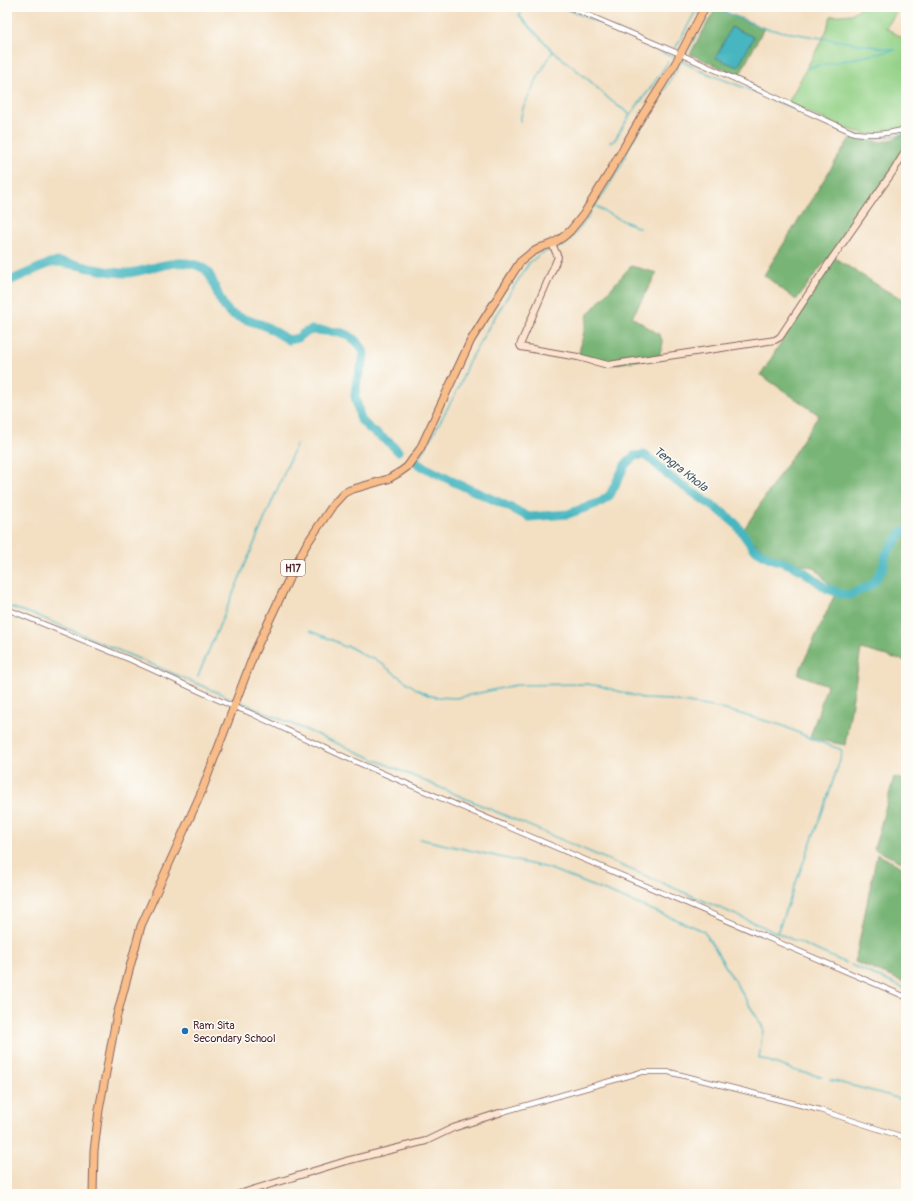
<svg xmlns="http://www.w3.org/2000/svg" width="913" height="1201" viewBox="0 0 913 1201" font-family="Pangolin,sans-serif">
	<style>
		.green { fill: #94d288; stroke: #6f785a }
		.forest { fill: #77b474; stroke: #606a50 }
		.water { fill: #47b6c0; stroke: #486a76 }
		.lines { fill: none; stroke-linecap: round; stroke-linejoin: round }
		.stream { stroke: #47b6c0; stroke-width: 1.5 }
		.river { stroke: #47b6c0; stroke-width: 9 }
		.street-casing { stroke: #856260; stroke-width: 6 }
		.secondary-casing { stroke: #856260; stroke-width: 8 }
		.primary-casing { stroke: #856260; stroke-width: 9 }
		.street { stroke: #fff; stroke-width: 4.5 }
		.secondary { stroke: #fce5d0; stroke-width: 6 }
		.primary { stroke: #f8bd89; stroke-width: 7 }
		.poi-dot { fill: #1f6fb2; stroke: #fdfcf7; stroke-width: 1.5 }
		.labels { text-anchor: middle; stroke-width: 3; stroke-linejoin: round; paint-order: stroke }
		.shield { fill: #fdfcf7; stroke: #806168; stroke-width: 1 }
		.shield-label { font-size: 10px; font-weight: bold; fill: #4a1f2b }
		.poi-label { font-size: 11px; fill: #4a1f2b; stroke: #fdfcf7; text-anchor: start }
		.water-label { font-size: 12px; font-style: italic; fill: #495b67; stroke: #fdfcf7 }
	</style>
	<rect width="100%" height="100%" fill="#fdfcf7"/>
	<filter id="ink" filterUnits="userSpaceOnUse"><feTurbulence type="fractalNoise" baseFrequency=".025" numOctaves="2"/><feDisplacementMap in="SourceGraphic" scale="8" xChannelSelector="R" yChannelSelector="G"/><feConvolveMatrix kernelMatrix="1 2 1 2 8 2 1 2 1" color-interpolation-filters="sRGB"/></filter>
	<filter id="wash" filterUnits="userSpaceOnUse"><feTurbulence type="fractalNoise" baseFrequency=".012" numOctaves="4" result="noise"/><feDisplacementMap in="SourceGraphic" scale="16" xChannelSelector="R" yChannelSelector="G"/><feGaussianBlur stdDeviation="0.9" result="paint"/><feColorMatrix in="noise" values="0 0 0 0 0 0 0 0 0 0 0 0 0 0 0 0 0 1.4 0 .05"/><feComposite in="paint" operator="in"/></filter>
	<g filter="url(#wash)">
		<rect width="100%" height="100%" fill="#f3dfc2"/>
		<path class="green" d="M862,7h38l-14,21 20,12v88l-34,7 -27,-6 -57,-26 38,-71 5,-16 20,-2z"/>
		<path class="forest" d="M716,8l48,20 -25,48 -49,-22z
			M906,133v16l-45,65 -65,86 -32,-25 88,-140 29,7 13,-3z
			M833,257l54,34 19,9v361l-45,-12 -16,96 -35,-7 17,-53 -29,-11 38,-82 -22,-25 -38,-7 -34,-28 77,-117 -58,-40z
			M631,266l26,7 -25,44 28,18 3,8 -4,14 -51,8 -30,-8 10,-43z
			M894,777l12,4v83l-32,-15z
			M877,854l29,15v75l-4,6 4,4v29l-51,-21z"/>
		<path class="water" d="M731,27l23,10 -16,30 -22,-9z"/>
		<g class="lines">
			<path class="stream" d="M524,7l-5,8 6,7 28,29 37,30 19,18 9,7 8,5 4,4
				M562,7l52,22 60,29
				M713,7l44,19 10,3 128,21 -88,18
				M675,49l23,-42
				M681,61l20,10 57,22 94,42c19,4 36,3 54,-2
				M520,121l3,-13 15,-31 15,-26
				M610,142l4,-1 16,-26 20,-26 18,-27
				M595,205c10,9 32,17 44,23
				M557,248l7,-2 3,-3 19,-23 7,-13 7,-8 22,-35 6,-16 35,-55 46,-80
				M416,463l14,-23 29,-53 9,-24 26,-45 35,-55 11,-9 10,-4
				M7,606l31,10 195,83
				M310,631l27,11 7,5 4,-1 19,11 7,1 28,21 16,11 10,5 8,2 20,1 60,-13 71,-1 13,2 46,13 24,1 48,8 63,17 36,16 23,8 2,2 -3,12 -13,39 -49,131
				M198,676l98,-231
				M241,702l463,199 142,62
				M420,839l128,29 151,61 5,3 3,4 55,90 1,4 -4,28 38,13 25,6
				M851,965l55,24
				M830,1080l54,14 22,7"/>
			<path class="river" d="M7,282l43,-19 9,-1c10,2 20,3 30,6 14,2 26,6 40,5 24,-3 50,-18 74,-5 11,5 13,33 26,44 6,5 25,10 34,13 9,4 17,10 26,15l9,-2 6,-5 8,-3 27,2 9,3 7,5 7,8 2,6 -1,8 -6,17 -2,17 6,24 9,9 21,15 7,7
				M416,463l40,20 45,20 28,14 39,-3 33,-12 9,-7 15,-30 9,-9 10,-1 9,6 17,16 53,36 13,11 17,24 17,10 21,7 12,6 23,17 15,6 9,1 21,-10 6,-7 7,-13 2,-11 16,-22 4,-2"/>
		</g>
	</g>
	<g filter="url(#ink)">
		<g class="lines">
			<g class="street-casing">
				<path id="street" d="M569,7l111,47 174,79c20,2 33,1 52,-4
					M7,609l124,51 103,47 14,5 99,46 559,239
					M499,1113l143,-41h27l151,38 86,28"/>
			</g>
			<g class="secondary-casing">
				<path id="secondary" d="M552,244l6,13 -38,88 1,2 57,10 30,8 167,-25 5,-3 53,-80 61,-87 12,-20
					M239,1194l107,-33 80,-20 27,-13 46,-15"/>
			</g>
			<g class="primary-casing">
				<path id="primary" d="M93,1194l1,-43 5,-41 17,-91 25,-93 60,-133 54,-142 38,-81 13,-25 27,-40 11,-12 6,-3 38,-11 12,-7 7,-5 13,-18 51,-109 40,-64 9,-14 11,-9 11,-6 10,-3 11,-7 7,-6 13,-16 26,-42 33,-57 33,-52 30,-57"/>
			</g>
			<use href="#street" class="street"/>
			<use href="#secondary" class="secondary"/>
			<use href="#primary" class="primary"/>
		</g>
	</g>
	<circle class="poi-dot" cx="185" cy="1031" r="4"/>
	<g class="labels">
		<rect class="shield" x="281" y="560" width="24" height="16" rx="3"/>
		<g class="shield-label">
			<text x="293" y="572">H17</text>
		</g>
		<g class="poi-label">
			<text x="193" y="1029">Ram Sita<tspan x="193" dy="13">Secondary School</tspan></text>
		</g>
		<g class="water-label">
			<text transform="translate(681 469) rotate(38)" y="4">Tengra Khola</text>
		</g>
	</g>
	<rect width="913" height="1201" fill="none" stroke="#fdfcf7" stroke-width="24"/>
</svg>
